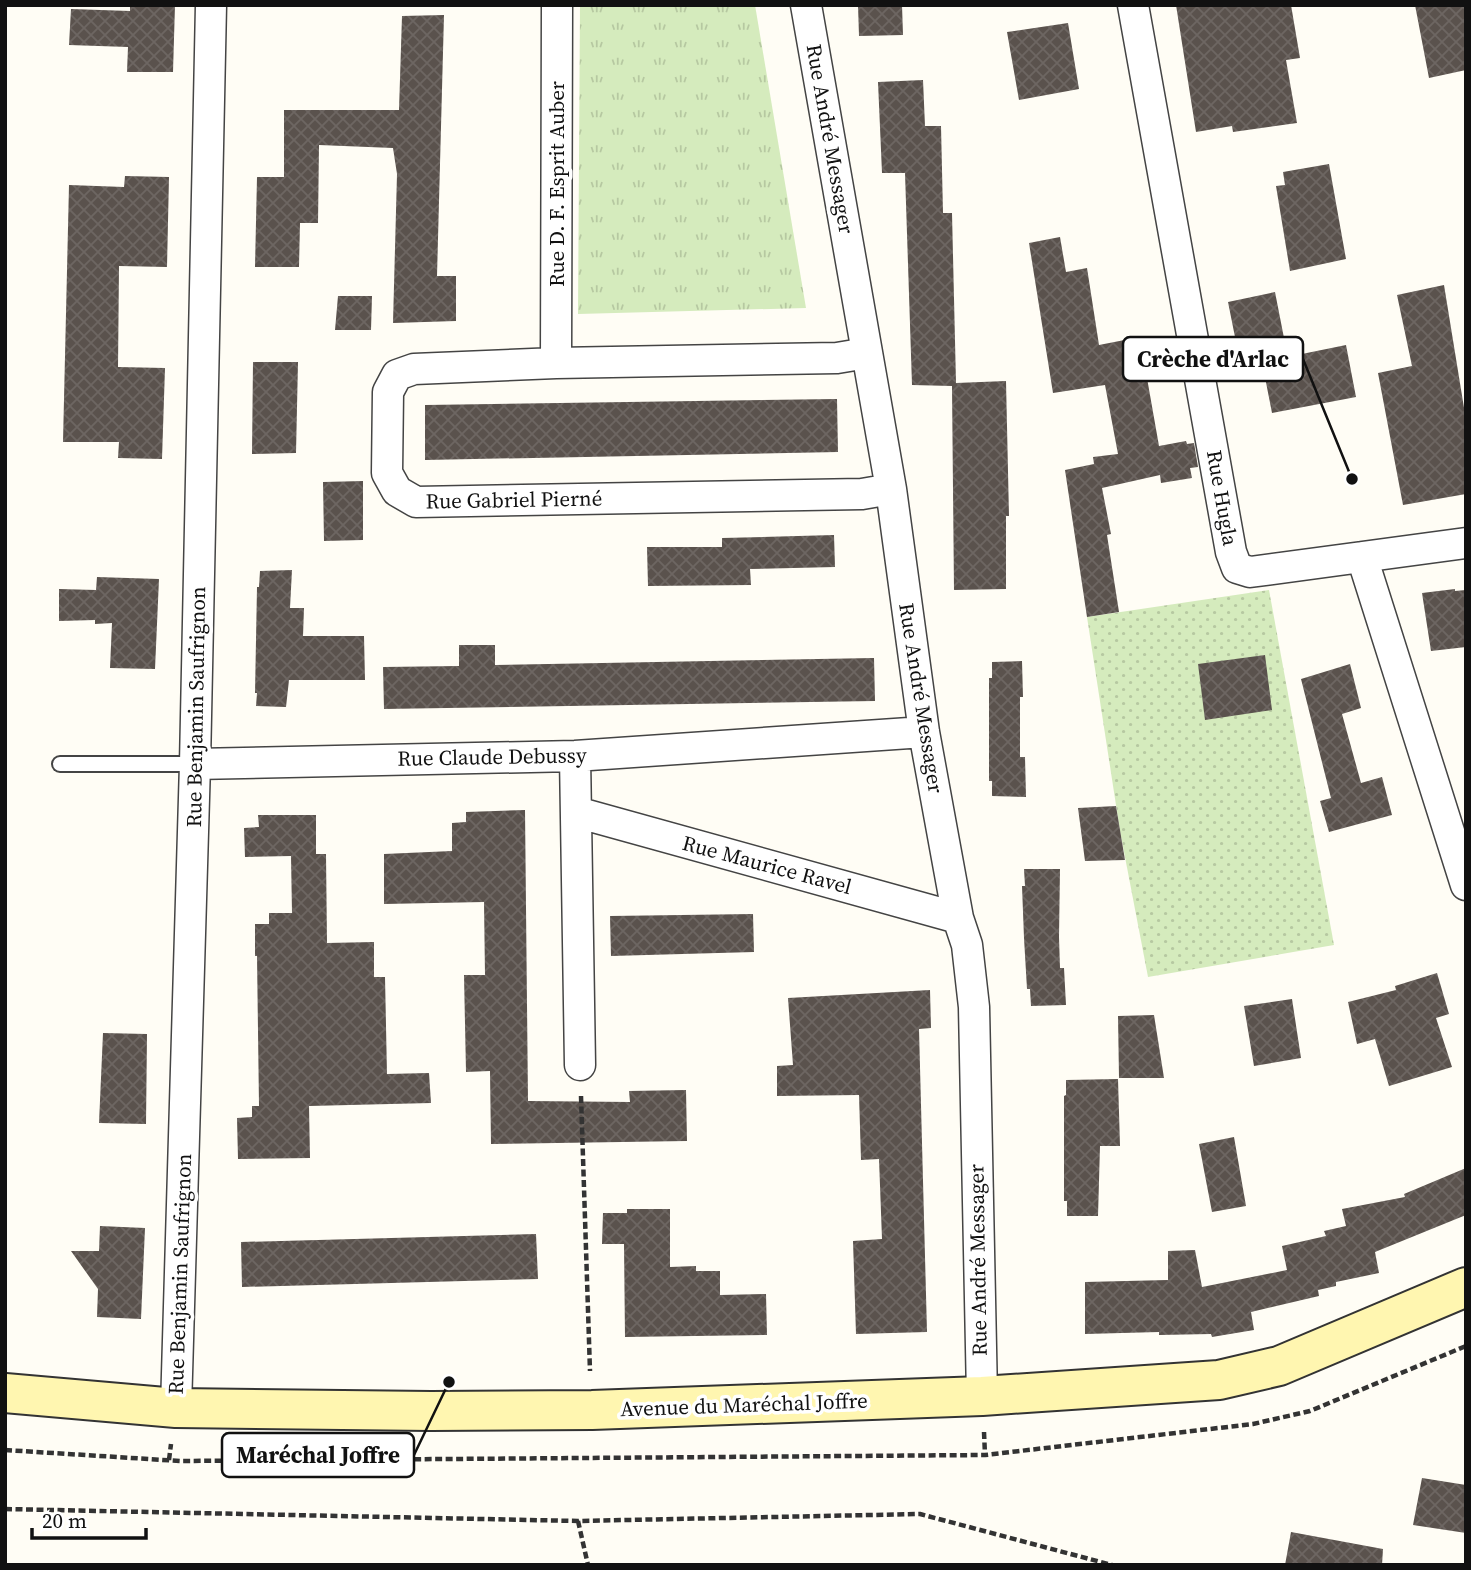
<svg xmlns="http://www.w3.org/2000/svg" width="1471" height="1570" viewBox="0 0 1471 1570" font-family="'Source Serif 4',serif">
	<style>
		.grass { fill: url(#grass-tufts) }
		.garden { fill: url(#garden-dots) }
		.building { fill: url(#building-cross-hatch) }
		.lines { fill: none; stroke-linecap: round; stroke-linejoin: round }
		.lane-casing { stroke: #444; stroke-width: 18 }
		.street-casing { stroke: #444; stroke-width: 33 }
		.secondary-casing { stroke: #333; stroke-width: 42 }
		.path { stroke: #333; stroke-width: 4.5; stroke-dasharray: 7 3.5; stroke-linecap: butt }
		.lane { stroke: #fff; stroke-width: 14 }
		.street { stroke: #fff; stroke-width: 30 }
		.secondary { stroke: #fff6b0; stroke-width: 38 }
		.labels { text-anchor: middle; stroke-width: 7; stroke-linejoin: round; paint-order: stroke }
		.street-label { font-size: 21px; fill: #111; stroke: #fff }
		.leader { fill: none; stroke: #111; stroke-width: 2.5 }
		.callout-dot { fill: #111; stroke: #fff; stroke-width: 2.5 }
		.callout { fill: #fff; stroke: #111; stroke-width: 2.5 }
		.callout-label { font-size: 23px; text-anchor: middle; font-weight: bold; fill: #111 }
	</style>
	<defs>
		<pattern id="grass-tufts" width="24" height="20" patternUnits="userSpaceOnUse" patternTransform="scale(1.75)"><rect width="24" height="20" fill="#d5ebbd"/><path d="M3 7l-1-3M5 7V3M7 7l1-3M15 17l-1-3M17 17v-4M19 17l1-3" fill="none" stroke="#b6c8a1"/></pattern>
		<pattern id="garden-dots" width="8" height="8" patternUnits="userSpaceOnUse" patternTransform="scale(1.75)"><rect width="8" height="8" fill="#d5ebbd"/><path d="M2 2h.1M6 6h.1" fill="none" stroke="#b6c8a1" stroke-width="1.8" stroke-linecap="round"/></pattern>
		<pattern id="building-cross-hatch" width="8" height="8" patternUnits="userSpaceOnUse" patternTransform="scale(1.75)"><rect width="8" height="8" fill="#5a524d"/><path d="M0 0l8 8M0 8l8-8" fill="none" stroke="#6d6662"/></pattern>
	</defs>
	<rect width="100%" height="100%" fill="#fffdf5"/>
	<path class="grass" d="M580,5h175l51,303 -228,6z"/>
	<path class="garden" d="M1269,590l65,355 -186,32 -28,-146 -33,-214z"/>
	<path class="building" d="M130,5h45l-2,67h-46l1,-25 -59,-2 2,-36 59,2z
		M858,5h44l1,30 -44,1z
		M1176,5h115l9,53 -14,2 11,63 -64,9 -1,-6 -36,6z
		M1415,5h51v65l-37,8z
		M444,15l-7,261h19v45l-63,2 4,-149 -4,-26 -74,-3 -1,78h-18l-1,44h-44l2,-90h27v-67h115l3,-94z
		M1068,23l11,66 -60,11 -12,-68z
		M923,80l2,46h16l2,87h9l4,170 50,-2 3,135h-3v73l-52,1 -2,-204 -40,-1 -7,-212h-23l-4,-91z
		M1329,164l17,95 -56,12 -14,-85 9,-1 -2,-13z
		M125,176l44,1 -2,90 -48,-1 -1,101 47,1 -3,91 -44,-1 1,-16h-56l6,-257 55,2z
		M1060,237l6,35 21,-4 12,77 46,-9 8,41 -6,1 12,68 27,-5 1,3 7,-1 4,24 -8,1 2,10 -31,5 -1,-8 -58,13 9,46 -4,1 12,77 -32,5 -22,-147 29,-6 -1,-7 25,-3 -13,-69 -52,8 -24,-150z
		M1444,285l22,135v74l-63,11 -25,-132 34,-7 -15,-71z
		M1275,292l9,46 -47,9 -9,-45z
		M338,296h34l-1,34h-36z
		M1346,345l10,52 -84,16 -10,-51z
		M253,362h45l-2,91 -44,1z
		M837,399l1,53 -413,8v-55z
		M363,481v59l-39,1 -1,-59z
		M834,535l1,32 -85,2 1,16 -103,1 -1,-39h75v-9z
		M292,570l-2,38h14l-1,28h61l1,44h-76l-3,27 -30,-1 1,-13h-2l2,-106h2l1,-16z
		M97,577l62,2 -4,90 -45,-1 2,-45 -17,1v-4l-36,1v-32l37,1z
		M1455,589v2l11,-1v57l-35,4 -9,-58z
		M459,645h36v20l379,-7 1,43 -491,8 -1,-42 76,-1z
		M1265,655l7,55 -67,10 -7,-56z
		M1022,661l1,36h-3v60h5l1,40 -34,-1v-15h-3v-103h3v-16z
		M1350,664l11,44 -19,6 19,69 21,-6 10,38 -63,17 -9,-31 11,-3 -30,-119z
		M1116,806l9,54 -40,1 -7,-53z
		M525,810l3,291 102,1 -1,-11 57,-1 1,51 -196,3 -1,-73 -24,1 -2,-97h21l-1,-73 -100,2v-50l68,-3v-28l14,-1v-10z
		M258,815h58v39h10l1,89 47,-1v35h11l2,97 42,-1 2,30 -122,3 1,52 -72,1 -1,-41 15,-1v-11h7l-2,-150h-2v-32h14v-11h23l-1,-57 -46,1 -1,-29 15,-1z
		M1024,869h36l-1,68 1,31h4l2,37 -35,1 -1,-17h-3l-3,-51 -2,-52h3z
		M753,914l1,38 -143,4 -1,-40z
		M1437,973l12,41 -13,4 16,49 -63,19 -14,-47 -18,5 -9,-42 48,-12 -1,-4z
		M930,990l1,38 -12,1 8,303 -71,2 -3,-93 29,-2 -3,-80 -18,1 -2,-65 -82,1v-30l16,-1 -5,-67z
		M1292,999l9,59 -47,8 -10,-60z
		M1154,1015l10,63h-45l-1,-62z
		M103,1033l44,1 -1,90 -47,-1z
		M1118,1079l2,67h-20l-2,70h-31v-15h-3v-105l2,-1v-15z
		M1234,1137l12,69 -34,6 -13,-68z
		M1466,1168v47l-91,37 4,21 -43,9v4l-18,4 1,6 -68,16 3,18 -42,7 -1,-3 -52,1v-3l-74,2v-52l83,-2v-29l27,-1 7,37 85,-17 -5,-24 44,-10 -2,-5 22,-5 -4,-17 63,-12 -1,-3z
		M627,1209h43v58l26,-1v5h24v24l46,-1 1,41 -142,2 -1,-93h-22l1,-31h24z
		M100,1226l45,2 -4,91 -44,-2 1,-28 -27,-38h28z
		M536,1234l2,45 -296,8 -1,-45z
		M1422,1478l44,7v48l-53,-8z
		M1291,1532l92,17 -1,16h-97z"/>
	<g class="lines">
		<g class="lane-casing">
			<path id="lane" d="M60,764h135"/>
		</g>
		<g class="street-casing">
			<path id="street" d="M806,5l85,484 33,243 34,186 9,27 7,62 8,389
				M1133,5l98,547 6,16 13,4 112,-15 104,328
				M867,353l-30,5 -281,5 -142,6 -17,6 -9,17 -1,81 10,18 19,11 446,-8 29,-5
				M556,363l1,-358
				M1362,557l104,-14
				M575,756l5,309
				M195,764l380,-8 349,-24
				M576,812l382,106
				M176,1408l19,-644 16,-759"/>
		</g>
		<g class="secondary-casing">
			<path id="secondary" d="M5,1393l171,15 255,3 161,-1 390,-14 237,-16 60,-14 187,-79"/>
		</g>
		<path class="path" d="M581,1096l9,275
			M984,1432l1,23
			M5,1450l175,11 805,-6 268,-31 57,-13 156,-65
			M169,1460l2,-16
			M5,1509l573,12 342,-7 192,51
			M578,1521l10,44"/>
		<use href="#lane" class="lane"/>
		<use href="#street" class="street"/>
		<use href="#secondary" class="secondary"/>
	</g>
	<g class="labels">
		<g class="street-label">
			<text transform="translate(830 139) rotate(80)" y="7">Rue André Messager</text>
			<text transform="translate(557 184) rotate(-90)" y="7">Rue D. F. Esprit Auber</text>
			<text transform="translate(1222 498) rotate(80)" y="7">Rue Hugla</text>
			<text transform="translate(514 500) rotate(-1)" y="7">Rue Gabriel Pierné</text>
			<text transform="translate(921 698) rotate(81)" y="7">Rue André Messager</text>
			<text transform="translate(196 707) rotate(-89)" y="7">Rue Benjamin Saufrignon</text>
			<text transform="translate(492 757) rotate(-1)" y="7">Rue Claude Debussy</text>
			<text transform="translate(767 865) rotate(15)" y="7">Rue Maurice Ravel</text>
			<text transform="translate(978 1260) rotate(-91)" y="7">Rue André Messager</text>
			<text transform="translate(180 1274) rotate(-88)" y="7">Rue Benjamin Saufrignon</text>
			<text transform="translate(744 1405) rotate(-2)" y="7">Avenue du Maréchal Joffre</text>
		</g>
	</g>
	<path class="leader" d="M1352 479L1303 359M449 1382L414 1455"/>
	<g class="callout-dot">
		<circle cx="1352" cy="479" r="7"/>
		<circle cx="449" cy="1382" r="7"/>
	</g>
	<g class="callout">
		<rect x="1123" y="337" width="180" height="44" rx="7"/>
		<rect x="222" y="1433" width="192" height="44" rx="7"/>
	</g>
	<g class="callout-label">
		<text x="1213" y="367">Crèche d'Arlac</text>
		<text x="318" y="1463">Maréchal Joffre</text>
	</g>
	<rect width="1471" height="1570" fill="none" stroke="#111111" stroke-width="14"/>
	<path d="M32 1528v10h114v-10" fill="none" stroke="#111111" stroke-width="3.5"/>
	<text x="42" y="1528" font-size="21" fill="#111111" stroke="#ffffff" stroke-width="5" paint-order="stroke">20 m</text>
</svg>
